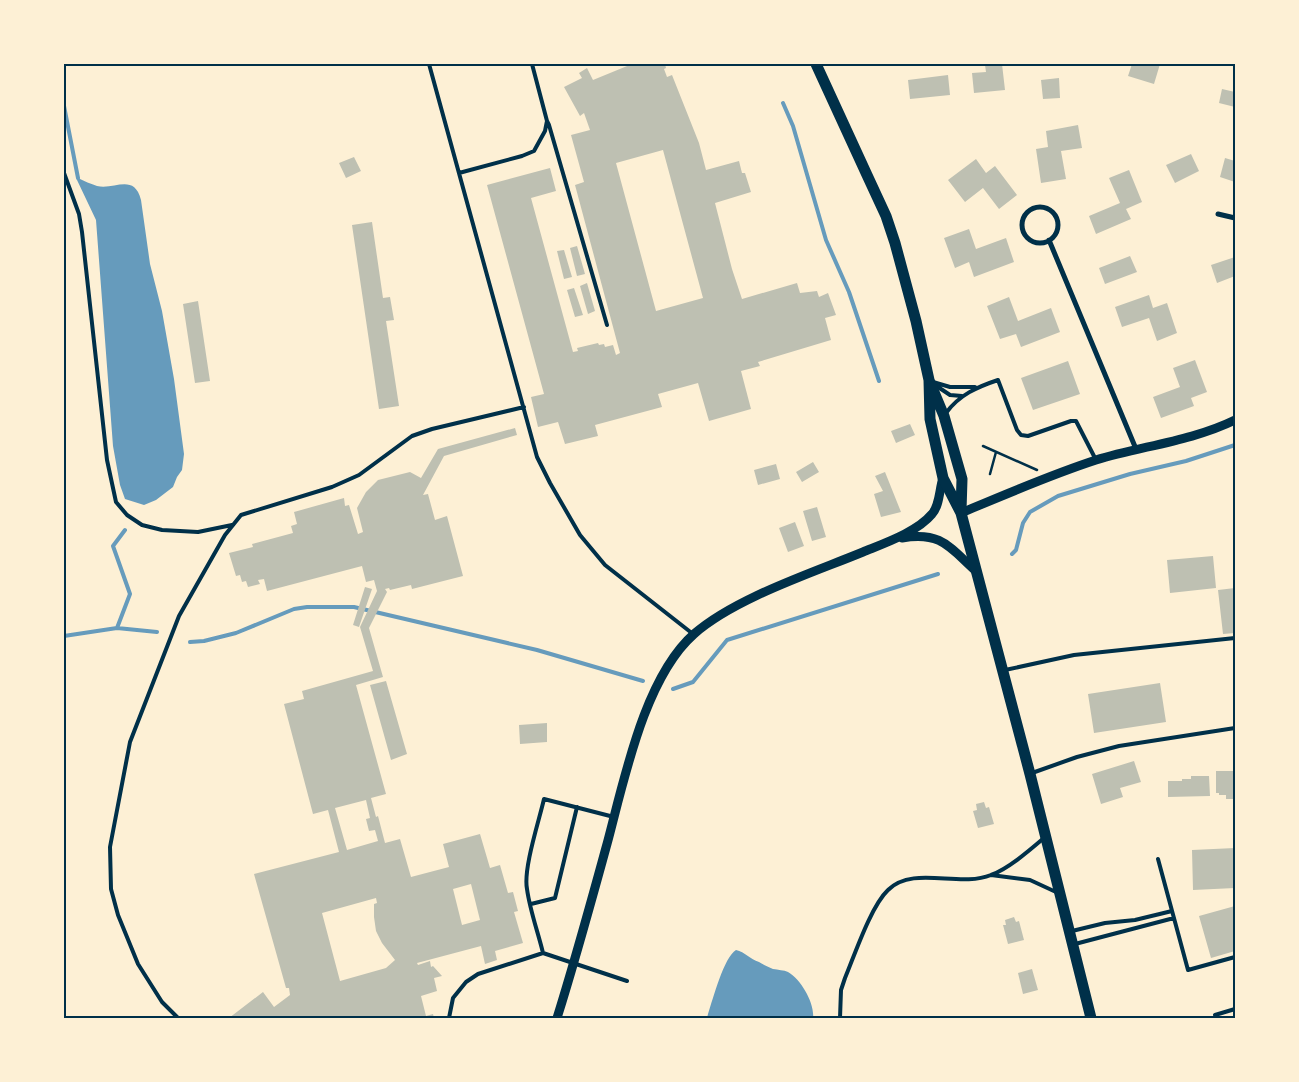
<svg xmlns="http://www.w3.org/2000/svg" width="1299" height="1082" viewBox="0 0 1299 1082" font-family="'Work Sans',sans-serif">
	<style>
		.water { fill: #669bbc }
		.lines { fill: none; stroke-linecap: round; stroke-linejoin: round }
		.stream { stroke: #669bbc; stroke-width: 4 }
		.building { fill: #bec0b2; fill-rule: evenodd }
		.path { stroke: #003049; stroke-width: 2.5 }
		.service { stroke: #003049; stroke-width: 4 }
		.minor { stroke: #003049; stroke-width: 5 }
		.tertiary { stroke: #003049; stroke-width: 9 }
		.trunk { stroke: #003049; stroke-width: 11 }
		.neatline { fill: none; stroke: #003049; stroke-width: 2 }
	</style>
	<rect width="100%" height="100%" fill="#fdf0d5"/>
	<path class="water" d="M78,178c6,3 13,6 19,8 18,4 37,-13 44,14l9,64 12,47 12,68 10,75 -2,16 -5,7 -4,10 -17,13 -12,5 -19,-6 -5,-14 -7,-39 -17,-226 -19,-40z
		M736,950c9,2 14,9 23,12 5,3 9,5 14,7 5,1 11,1 15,3 13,7 27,32 25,46h-106l1,-4c5,-15 16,-57 28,-64z"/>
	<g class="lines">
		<path class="stream" d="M783,103l10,23 33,114 23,52 30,89
			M64,106l14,72
			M1012,554l4,-4 7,-27 7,-11 28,-16 72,-22 56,-13 49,-16
			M117,628l13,-34 -17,-48 12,-16
			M64,636l53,-8 40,4
			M190,642l14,-1 32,-8 58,-24 13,-2h47l183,43 106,31
			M673,689l20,-7 34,-42 211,-66"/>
	</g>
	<path class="building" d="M632,64h33l1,4 -2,1 3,8 5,-2 27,68 7,27 33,-9 3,12h3l6,19 -36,11 17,66 10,30 55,-16 3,10 17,-2 2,6 9,-4 8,22 -11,3 6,22 -73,22 2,4 -19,5 10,38 -42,12 -11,-38 -40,11 4,13 -67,18 3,11 -33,8 -7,-22 -20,5 -7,-30 13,-3 -57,-209 63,-17 6,23 -25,7 42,154 5,-1 -1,-3 21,-5 1,2 5,-1 1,3 8,-2 3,10 4,-2 -45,-168 9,-3 -13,-47 19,-5 -6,-17 -4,3 -16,-29 18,-9 -3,-5 8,-5 6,12zM663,150l40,148 -47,13 -40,-148z
		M1000,64h2l3,26 -31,3 -2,-20 14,-1 -1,-7z
		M1132,64h28l-6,20 -26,-8z
		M948,75l2,20 -40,4 -2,-19z
		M1059,78l1,20 -17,1 -2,-19z
		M1222,89l13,3v15l-16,-4z
		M1078,125l4,23 -21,3 5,28 -25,4 -5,-34 12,-2 -2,-16z
		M1191,154l8,17 -24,12 -9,-18z
		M354,157l7,14 -15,7 -7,-15z
		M1225,158l10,3v21l-15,-5z
		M976,159l10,14 9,-7 22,29 -18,14 -16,-21 -18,14 -17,-22z
		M1129,170l13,32 -16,7 5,10 -35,15 -7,-18 31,-13 -11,-25z
		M372,222l11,76 7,-1 4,23 -8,1 13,85 -20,3 -27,-184z
		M969,229l7,20 30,-11 8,24 -40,15 -5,-15 -14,6 -11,-30z
		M577,246l8,28 -8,2 -7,-28z
		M564,250l8,27 -8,2 -7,-28z
		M1130,256l7,16 -32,12 -6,-16z
		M1235,257v19l-18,7 -6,-18z
		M587,283l8,28 -7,3 -8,-28z
		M574,288l9,27 -8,2 -8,-27z
		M1149,295l4,13 14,-5 10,30 -20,8 -8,-23 -27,9 -7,-20z
		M1009,297l9,24 33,-13 9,24 -39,15 -5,-13 -16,5 -13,-33z
		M198,301l12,80 -15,2 -12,-79z
		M1195,360l12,32 -16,6 3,8 -33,12 -8,-21 27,-10 -7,-19z
		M1068,361l12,33 -47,16 -12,-32z
		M910,424l5,11 -19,8 -5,-12z
		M515,428l2,7 -73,21 -21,39 5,-1 7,26 12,-4 16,60 -51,13 -1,-4 -21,5 -1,-2 -4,1 2,3 -18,36 14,49 -27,8 30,109 -15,4 5,19 2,-1 7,27 15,-4 11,38 38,-10 -6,-23 37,-10 10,34 10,-3 8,28 5,-1 5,19 -4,1 9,31 -28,8 2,9 -12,4 -4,-18 -64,17 1,2 12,-4 1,6 2,-1 9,10 -8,2 3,13 -16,5 5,20 7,-2 1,4h-205l34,-26 11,15 16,-12 -1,-7h-3l-32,-114 85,-22 -11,-42 -15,4 -29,-110 20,-5 -2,-8 71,-20 -13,-44 17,-36 -3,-11 -8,2 -4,-16 -95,25 -3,-12 -6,1 2,4 -12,3 -2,-6 -4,1 -2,-7 -4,1 -7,-23 24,-6 -1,-3 41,-11 -2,-7 6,-2 -3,-12 50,-14 1,8 4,-1 9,29 5,-2 -6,-24 9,-16 12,-12 32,-8 11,6 17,-29zM366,800l4,18 -4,1 3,12 6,-1 3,11 -31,9 -12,-42zM471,884l9,36 -18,5 -9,-36zM376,898l1,5 -3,1v13l2,14 6,12 13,17 -9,8 -46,13 -18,-68z
		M813,462l6,10 -17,10 -6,-10z
		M776,464l4,15 -22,6 -4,-15z
		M885,472l16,40 -20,5 -7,-23 9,-3 -8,-15z
		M817,507l9,30 -14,4 -9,-30z
		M795,522l9,24 -16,6 -9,-24z
		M1213,556l3,32 -46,5 -3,-33z
		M365,587l7,2 -13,38 -6,-2z
		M1235,588v45l-12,1 -5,-44z
		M386,681l21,73 -16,6 -21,-75z
		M1160,683l6,39 -72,11 -6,-39z
		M547,723v19l-27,2 -1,-19z
		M1134,761l7,21 -21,6 3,9 -22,7 -9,-30z
		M1216,771h19v28h-9v-4h-7v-2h-3z
		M1191,776h18l1,20 -42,1v-16h14v-2h9z
		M984,802l2,6 3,-1 5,17 -16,4 -5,-17 4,-1 -1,-6z
		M1235,848v40l-42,2 -1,-40z
		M1235,906v45l-24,7 -12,-42z
		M1014,917l2,5 3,-1 5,19 -16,4 -5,-19h3l-1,-5z
		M1032,969l6,21 -15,4 -5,-21z"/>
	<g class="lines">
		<path class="path" d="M983,446l54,24
			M990,474l6,-22"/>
		<path class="service" d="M429,64l108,393 13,26 30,52 25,30 88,69
			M547,121l2,4 58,200
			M64,173l15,41 3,18 25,228 9,42 11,13 15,10 20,5 36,2 34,-7
			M459,173l63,-17 12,-5 11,-20 2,-10 -15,-57
			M933,382l17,5h25
			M935,385l15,10 12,1
			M946,413c13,-18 31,-26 52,-33l19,50 4,5 7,1 43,-15h5l20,39
			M1005,670l69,-15 161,-17
			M1032,773l45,-16 42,-11 116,-18
			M1158,859l30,111 47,-13
			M991,875l39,5 26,12
			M531,904l24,-6 22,-91
			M1072,931l33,-8 30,-3 37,-9
			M1075,944l99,-26
			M543,953c-5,-21 -13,-42 -16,-64 -4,-20 12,-68 17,-90l70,18
			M1215,1015l20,-6
			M178,1018l-16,-16 -24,-38 -20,-49 -7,-26 -1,-42 20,-105 49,-126 46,-81 16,-20 91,-28 27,-12 53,-39 20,-7 92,-22
			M449,1018l4,-20 13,-16 12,-8 65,-21 84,28
			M840,1018l1,-28 4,-12c10,-24 26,-72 43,-88 25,-25 71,-2 103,-15 17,-6 39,-25 53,-37"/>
		<path class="minor" d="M1022 225a18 18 0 1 1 36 0a18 18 0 1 1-36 0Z
			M1218,214l17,4
			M1049,240l87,209"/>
		<path class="tertiary" d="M961,513c45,-19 89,-38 135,-53 46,-14 96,-19 139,-40
			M902,538c40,-7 48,10 75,34
			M557,1018c18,-57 34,-116 50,-174 17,-63 37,-166 87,-210 41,-36 118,-61 169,-82 22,-9 54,-20 69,-38 8,-9 7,-24 11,-36"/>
		<path class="trunk" d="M816,64l51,111 19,41 9,27 21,78 13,59 15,36 18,63 -1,32
			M929,380l1,39 13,59 18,35 69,261 61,244"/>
	</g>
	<rect width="1299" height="1082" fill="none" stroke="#fdf0d5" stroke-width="130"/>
	<rect x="65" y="65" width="1169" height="952" class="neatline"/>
</svg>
